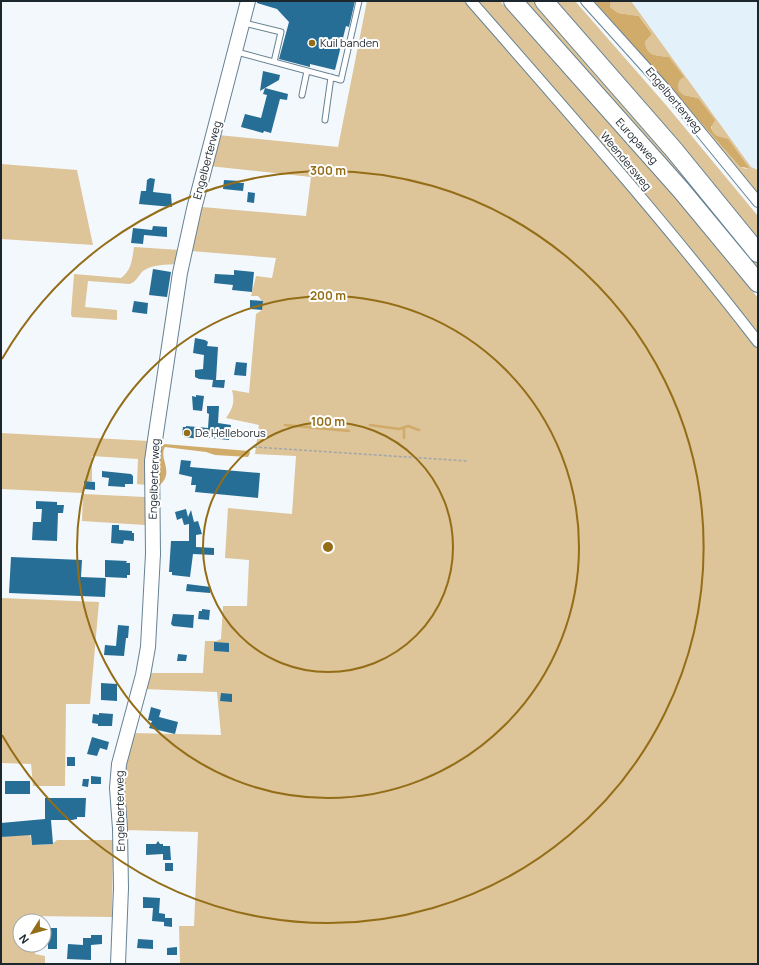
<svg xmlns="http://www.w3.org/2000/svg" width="759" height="965" viewBox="0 0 759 965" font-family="Manrope,sans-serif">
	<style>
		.built { fill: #e3f1fb }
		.green { fill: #ddc499 }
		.water { fill: #d0ab69 }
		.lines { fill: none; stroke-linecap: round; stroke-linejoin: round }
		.stream { stroke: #d0ab69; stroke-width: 2.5 }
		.building { fill: #266e96 }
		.lane-casing { stroke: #678293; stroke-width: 7 }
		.street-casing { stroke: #678293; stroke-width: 12 }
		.secondary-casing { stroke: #678293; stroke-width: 16 }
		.highway-casing { stroke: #678293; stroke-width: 20 }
		.path { stroke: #9fa7ac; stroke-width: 1.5; stroke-dasharray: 3 2; stroke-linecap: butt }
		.lane { stroke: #fff; stroke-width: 5 }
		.street { stroke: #fff; stroke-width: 10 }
		.secondary { stroke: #fff; stroke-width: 14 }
		.highway { stroke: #fff; stroke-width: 18 }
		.ring { fill: none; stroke: #946d17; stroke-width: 2 }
		.poi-dot { fill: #946d17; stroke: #fff; stroke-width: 1.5 }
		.labels { text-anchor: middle; stroke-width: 4; stroke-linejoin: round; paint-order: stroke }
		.poi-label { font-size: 11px; fill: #1b262d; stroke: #fff; text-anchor: start }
		.street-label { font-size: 11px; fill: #1b262d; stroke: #fff }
		.centre { fill: #946d17; stroke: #fff; stroke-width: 2 }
		.ring-label { font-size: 12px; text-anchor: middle; font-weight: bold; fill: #946d17; stroke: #fff; stroke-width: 4; stroke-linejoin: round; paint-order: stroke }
	</style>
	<rect width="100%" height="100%" fill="#f3f8fc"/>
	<path class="built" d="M631,1h127v169l-7,-3z"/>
	<path class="green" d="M367,1h97c100,114 203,226 294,347v616h-578l-1,-38h15l4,-94 -73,-2c-2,-36 -1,-62 7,-97l89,2 -4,-43 -73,-3 3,-16h56l2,-32h11l5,-2 2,-33h24l2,-46 -24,-2 3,-50 64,6 4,-58 -41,-2 4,-29 -33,-7c7,-10 9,-16 6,-28l17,3 7,-79 6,-4v-9l-4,-5h-7l5,-20 16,2 4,-20 -85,-7 11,-44 104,9 5,-39 -102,-11 9,-31 120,12z
		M475,1h25l168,188 90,109v37c-89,-116 -186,-225 -283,-334z
		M519,1h15l147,168 77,95v13z
		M553,1h22l91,104 92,111v24z
		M592,1h2l146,166 7,2 -23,-31c-9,0 -14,-6 -12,-15l-14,-25 -14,-3 -5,-4c-1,-6 -1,-11 4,-14l-14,-20c-13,-2 -22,0 -24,-15l7,-8 -11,-16 -2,-2 -21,-3 -8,-6 1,-6h20l120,166 7,3v26z
		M1,164l76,6 16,75 -92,-6z
		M134,247l46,3 -2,14c-12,1 -25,0 -35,7 -5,5 -6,10 -13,13l-42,-3 -3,26 32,3v10l-45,-3 -1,-3 3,-40 47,4c11,-8 11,-19 13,-31z
		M1,433l148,8 -3,44 -9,-1 1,-25 -46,-3v25h-8l-1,13 62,3v28l-63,-4 1,-28 -82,-4z
		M1,598l98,4 -9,102h-24l-1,82h-32l-2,-22 -30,-1z
		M18,835h12l2,10 20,-1 5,-4h56l-1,77 -81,-1v5h-11v24h16l-1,9 10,2v8h-44v-127z"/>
	<path class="water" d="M594,1h17l-1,6 8,6 21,3 13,18 -7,8c2,15 11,13 24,15l15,20c-6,3 -6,7 -5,14l5,4 14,3 17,22 -4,7c3,11 8,9 17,12l21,29 -9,-1z
		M164,444l85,7 1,2 -2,4 -33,-2 -9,-3 -41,-5c-7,12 10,24 -5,38 -3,-6 -2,-36 4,-41z"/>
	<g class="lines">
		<path class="stream" d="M285,425l64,6
			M370,425l29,4 9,-3 11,4
			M404,429v9"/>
	</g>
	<path class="building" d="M257,1h98l-6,26 -3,-1 -11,44 -25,-6v3l-31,-8 10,-37 -12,-13 -20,-6z
		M263,71l17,4 -1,5 -14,8 23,6 -1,6 -7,-1 -9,34 -7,-2 -1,2 -22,-6 4,-13 16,4 6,-23 -4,-1 2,-6 -5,3z
		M150,178l5,1 -2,13 18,2 1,13 -33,-3 2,-13h5l1,-11z
		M224,180l16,1 -1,2h5l-1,8 -20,-2z
		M248,192l7,1 -1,10 -7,-1z
		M153,226l14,1v10l-23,-2 -1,9 -12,-1 2,-15 19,2z
		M153,269l18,3 -4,25 -18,-2z
		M234,270l20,2 -2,20 -20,-2 1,-5 -19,-2 1,-9 19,1z
		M250,300l13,1 -1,9 -12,-1z
		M134,301l14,2 -1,11 -15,-2z
		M195,338l10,2 3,2 -1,4 11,1 -2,33h9l-1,8 -12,-1 1,-7 -14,-1 -4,-2v-7l8,-1 1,-14 -11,-2z
		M236,362l11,1 -1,13 -12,-1z
		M196,395l8,1 -2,15 -9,-1 -1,-14 4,1z
		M207,406h12l-1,17 13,2 -2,15 -29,-3v2l-16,-2 1,-2h-3l1,-8h3v-1l22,2 1,-14 -2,-1z
		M181,460l10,1 -1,6 70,6 -2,25 -63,-6 1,-7h-5l1,-8 -13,-3z
		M102,471l29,3 2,2v8h-8v3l-17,-1 1,-8 -7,-1z
		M84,481l11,1v8l-11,-1z
		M36,501l21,1v3h7l-1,8h-5l-1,28 -25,-1 1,-18h8l1,-13h-6z
		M186,509l2,8 3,-7 3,12 4,-1 4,13 -6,1v12l18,1v7l-21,-1 -3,23 -18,-2v-3h-3l2,-31h18v-17l-5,1 -2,-7 -5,2 -2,-8z
		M112,525h7v5l13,1v2h2v8l-10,-1 -1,4 -12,-1z
		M11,557l71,3 -1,17 25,1 -1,19 -96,-4z
		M105,560l22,1 -1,2h4v12h-3v3l-22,-1z
		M187,584l24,3 -1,6 -24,-2z
		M202,609l8,1 -1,10 -11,-1 1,-8h3z
		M173,614l21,1 -1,13 -20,-2 -2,-2z
		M118,625l11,1 -1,12h-2l-2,18 -20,-1 1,-10 11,1z
		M214,642l15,1v9l-15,-1z
		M178,654l9,1 -1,6h-9z
		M101,683l16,1v17l-16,-1z
		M221,693l11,1v8l-12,-1z
		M151,707l10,3 -2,7 19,5 -3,12 -26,-6 3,-7 -4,-1z
		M99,713l14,1 -1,12h-14v-2l-6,-1 1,-9 6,1z
		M92,737l17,5 -2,8 -7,-2 -3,8 -10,-2z
		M67,757h8v9h-8z
		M91,776l10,1v7h-10z
		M83,779h6l-1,8 -6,-1z
		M5,781h25v13h-25z
		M45,798h41l-1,19h-8v2l-5,1h-21l2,24 -21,1 -1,-10 -30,2v-14l44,-4z
		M158,841l2,3h3v2h7l1,14h-8v-6l-17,1v-11h10z
		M165,863h8v8h-8z
		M143,897l17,1 -1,15 6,1v4h7v9l-8,-1v-4l-12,-1 1,-13h-10z
		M48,928h9v21h-9z
		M91,935h11v9l-11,1v15l-24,-1 1,-15 15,1v-7h8z
		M138,939l15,1v9l-16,-1z
		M177,947v8h-10v-7z"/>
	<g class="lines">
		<g class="lane-casing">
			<path id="lane" d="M244,23l37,9 -7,30
				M237,52l104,28 18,-79
				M302,95l5,-24
				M325,120l6,-43"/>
		</g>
		<g class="street-casing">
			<path id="street" d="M471,1c98,112 196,223 287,341
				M586,1l82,91 90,110"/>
		</g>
		<g class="secondary-casing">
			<path id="secondary" d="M118,964l3,-76 -1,-59 -3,-41 2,-24 24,-89 5,-28 5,-93 -1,-93 3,-21 25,-167 14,-64 54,-208"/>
		</g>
		<g class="highway-casing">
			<path id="highway" d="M513,1l168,189 77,93
				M544,1l130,149 84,103"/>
		</g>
		<path class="path" d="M254,447l214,14"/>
		<use href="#lane" class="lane"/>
		<use href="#street" class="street"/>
		<use href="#secondary" class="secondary"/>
		<use href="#highway" class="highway"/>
	</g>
	<g class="ring">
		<circle cx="328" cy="547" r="125"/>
		<circle cx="328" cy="547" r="251"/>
		<path d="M2 359A376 376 0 1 1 2 735"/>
	</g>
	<g class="poi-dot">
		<circle cx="312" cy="43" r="4"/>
		<circle cx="187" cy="433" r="4"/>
	</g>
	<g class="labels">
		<g class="poi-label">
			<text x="320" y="47">Kuil banden</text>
			<text x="195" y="437">De Helleborus</text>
		</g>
		<g class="street-label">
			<text transform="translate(674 100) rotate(50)" y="4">Engelberterweg</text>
			<text transform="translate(637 141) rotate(48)" y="4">Europaweg</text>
			<text transform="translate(207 160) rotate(-75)" y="4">Engelberterweg</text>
			<text transform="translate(626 161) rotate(50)" y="4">Weendersweg</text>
			<text transform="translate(154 479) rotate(-88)" y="4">Engelberterweg</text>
			<text transform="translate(120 811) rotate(-91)" y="4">Engelberterweg</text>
		</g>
	</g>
	<circle cx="328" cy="547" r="6" class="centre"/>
	<g class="ring-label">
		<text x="328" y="175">300 m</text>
		<text x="328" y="300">200 m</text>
		<text x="328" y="426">100 m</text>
	</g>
	<rect width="759" height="965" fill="none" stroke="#1b262d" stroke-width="4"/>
	<g transform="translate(32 933) rotate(233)"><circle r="19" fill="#ffffff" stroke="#a4a8ab"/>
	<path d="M0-3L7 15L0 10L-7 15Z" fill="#946d17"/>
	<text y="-6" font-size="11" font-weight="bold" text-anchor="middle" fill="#1b262d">N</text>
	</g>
</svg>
